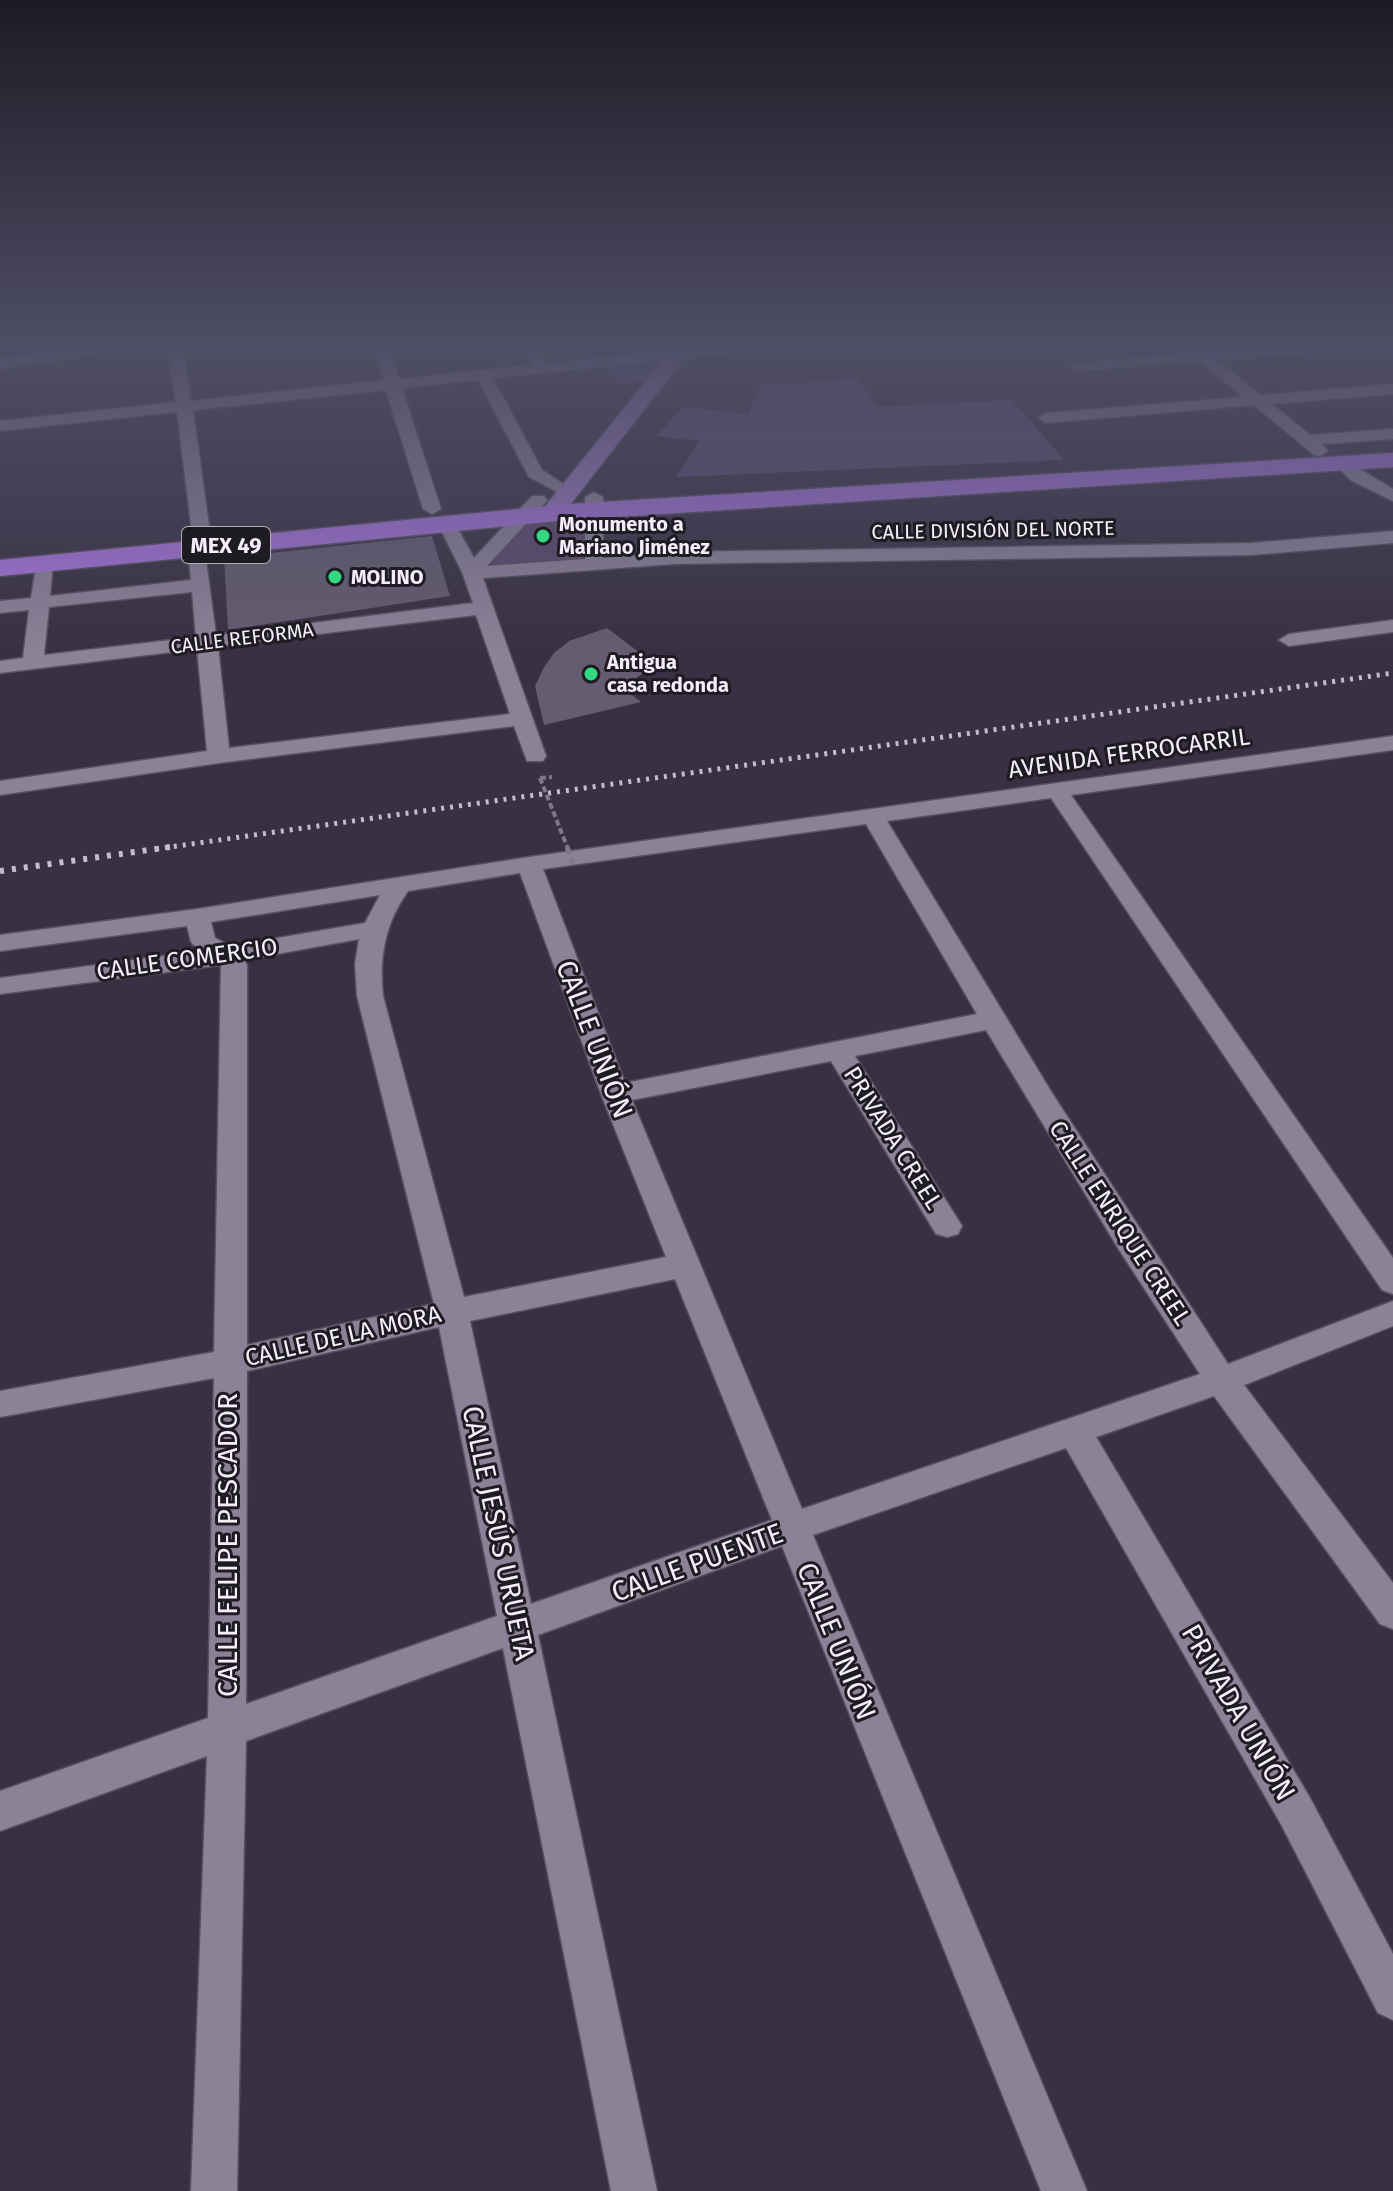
<svg xmlns="http://www.w3.org/2000/svg" width="1393" height="2191" viewBox="0 0 1393 2191" font-family="'Fira Sans',sans-serif">
	<style>
		.green { fill: #5b4a6f }
		.building { fill: #645c70 }
		.lines { fill: none; stroke-linecap: round; stroke-linejoin: round }
		.minor-casing { stroke: #57505f; stroke-width: 3 }
		.major-casing { stroke: #57505f; stroke-width: 3 }
		.highway-casing { stroke: #57505f; stroke-width: 3 }
		.path { stroke: #7f7888; stroke-width: 4; stroke-dasharray: 6 3; stroke-linecap: butt }
		.minor { fill: #8b8297; fill-rule: evenodd }
		.major { fill: #9b7ac0; fill-rule: evenodd }
		.highway { fill: #a674dc; fill-rule: evenodd }
		.rail-far1 { stroke: #c4becc; stroke-width: 5; stroke-dasharray: 3 6; stroke-linecap: butt }
		.rail { stroke: #c4becc; stroke-width: 6; stroke-dasharray: 4 8; stroke-linecap: butt }
		.path-bridge-far1 { stroke: #7f7888; stroke-width: 4; stroke-dasharray: 6 3; stroke-linecap: butt }
		.path-bridge { stroke: #7f7888; stroke-width: 5; stroke-dasharray: 8 4; stroke-linecap: butt }
		.poi-dot { fill: #32d882; stroke: #1e1b23; stroke-width: 3 }
		.labels { text-anchor: middle; stroke-width: 6; stroke-linejoin: round; paint-order: stroke }
		.far-poi-label { font-size: 20px; font-weight: bold; fill: #f3eefa; stroke: #1e1b23; text-anchor: start }
		.far-street-label { font-size: 20px; fill: #f3eefa; stroke: #1e1b23 }
		.shield { fill: #1e1b23; stroke: #b3afba; stroke-width: 2 }
		.shield-label { font-size: 22px; font-weight: bold; fill: #f3eefa }
		.street-label { font-size: 24px; fill: #f3eefa; stroke: #1e1b23 }
		.near-street-label { font-size: 28px; fill: #f3eefa; stroke: #1e1b23 }
	</style>
	<rect width="100%" height="100%" fill="#393143"/>
	<path class="green" d="M669,358l-19,23 -32,3 -16,-20z
		M859,379l17,28 136,-7 52,60 -388,17 24,-36 -44,-5 28,-29 64,7 13,-29z
		M590,514l-1,46 -114,11 52,-48z"/>
	<path class="building" d="M432,536l18,60 -222,34 -4,-72z
		M607,628l49,37 -34,22 19,15 -97,23 -9,-39 9,-19 10,-14 15,-12z"/>
	<g class="lines">
		<g class="minor-casing">
			<path id="minor" d="M99,344h37l-8,5 -128,20v-10z
				M166,344h16l9,57 193,-21 -12,-36h16l11,35 134,-14 -13,-21h16l12,19 180,-19h51l-8,5 -278,29 49,92 34,22 -9,5 -38,-20 -51,-97 -76,8 39,121 -9,5 -9,-5 -37,-119 -193,20 17,123 -9,6 -9,-6 -15,-121 -177,19v-10l176,-19z
				M1306,344h68l-8,5 -149,11 44,35 132,-11v10l-121,10 38,31 83,-6v10l-71,5 6,7 -8,5 -6,-1 -60,-50 -208,18 -8,-5 8,-5 197,-16 -44,-36 -122,10 -5,-2v-6l118,-10 1,-5 5,-2 10,6z
				M1342,458l51,31v12l-41,-20 -19,-18z
				M594,492l9,5v61l71,-6 577,-9 142,-12v12l-142,12 -577,9 -191,14 63,178 -3,5h-16l-13,-35 -295,37 -219,32v-14l207,-30 -10,-102 -197,24v-12l23,-3 6,-48 -29,3v-12l31,-3 6,-38h14l2,4 -3,32 141,-16 -3,-31 9,-6 7,2 12,90 257,-32 -11,-31 -25,-50 3,-4h12l22,40 58,-62h12l3,4 -3,4 -57,62 98,-7v-62zM192,592l4,45 -152,18 5,-48zM476,615l34,99 -281,34 -11,-102z
				M1393,620v12l-104,14 -10,-6 10,-6z
				M1393,736v14l-322,45 322,463v36l-11,-4 -331,-492 -164,23 165,272 176,271 165,-63v25l-149,59 149,198v46l-13,-5 -166,-228 -118,41 214,361 83,156v66l-15,-7 -96,-187 -216,-378 -253,87 274,656h-46l-259,-645 -244,89 119,556h-46l-108,-543 -257,93 -9,450h-46l16,-435 -207,75v-40l208,-73 6,-340 -214,39v-26l214,-39 7,-387 -221,29v-16l200,-27 -9,-9 -4,-16 -187,25v-16l197,-26 332,-52zM866,824l111,190 -352,69 -82,-214zM520,873l81,221 65,163 -202,40 -81,-301c-4,-40 2,-72 25,-105zM380,895l-15,28 -134,23 -16,-8 -4,-16zM359,939l-4,25 2,32 77,308 -187,41v-380l-3,-5zM986,1030l132,218 82,126 -398,135 -170,-409 199,-39 105,173 11,3 11,-3 4,-8 -107,-170zM675,1279l97,241 -241,84 -61,-283zM439,1327l58,289 -251,88 1,-333z"/>
		</g>
		<g class="major-casing">
			<path id="major" d="M676,344h19l-136,175h-16l-3,-5 3,-5z"/>
		</g>
		<g class="highway-casing">
			<path id="highway" d="M1393,453v14l-824,53 -569,56v-16l569,-56z"/>
		</g>
		<path class="path" d="M540,778l12,-1"/>
		<use href="#minor" class="minor"/>
		<use href="#major" class="major"/>
		<use href="#highway" class="highway"/>
		<path class="rail-far1" d="M156,849l1237,-176"/>
		<path class="rail" d="M0,871l170,-24"/>
		<path class="path-bridge-far1" d="M540,778l28,71"/>
		<path class="path-bridge" d="M567,847l6,16"/>
	</g>
	<linearGradient id="sky" x2="0" y2="1"><stop stop-color="#1f1b25"/><stop offset="0.53" stop-color="#4e4e66"/><stop offset="1" stop-color="#4e4e66" stop-opacity="0"/></linearGradient>
	<rect width="1393" height="651" fill="url(#sky)"/>
	<g class="poi-dot">
		<circle cx="543" cy="536" r="8"/>
		<circle cx="335" cy="577" r="8"/>
		<circle cx="591" cy="674" r="8"/>
	</g>
	<g class="labels">
		<g class="far-poi-label">
			<text x="559" y="531">Monumento a<tspan x="559" dy="23">Mariano Jiménez</tspan></text>
			<text x="351" y="584">MOLINO</text>
			<text x="607" y="669">Antigua<tspan x="607" dy="23">casa redonda</tspan></text>
		</g>
		<g class="far-street-label">
			<text transform="translate(993 530) rotate(-1)" y="7">CALLE DIVISIÓN DEL NORTE</text>
			<text transform="translate(242 638) rotate(-7)" y="7">CALLE REFORMA</text>
		</g>
		<rect class="shield" x="182" y="527" width="88" height="36" rx="6"/>
		<g class="shield-label">
			<text x="226" y="553">MEX 49</text>
		</g>
		<g class="street-label">
			<text transform="translate(1129 753) rotate(-8)" y="8">AVENIDA FERROCARRIL</text>
			<text transform="translate(187 959) rotate(-8)" y="8">CALLE COMERCIO</text>
			<text transform="translate(893 1138) rotate(58)" y="8">PRIVADA CREEL</text>
			<text transform="translate(1120 1223) rotate(57)" y="8">CALLE ENRIQUE CREEL</text>
			<text transform="translate(343 1336) rotate(-13)" y="8">CALLE DE LA MORA</text>
		</g>
		<g class="near-street-label">
			<text transform="translate(595 1039) rotate(69)" y="10">CALLE UNIÓN</text>
			<text transform="translate(499 1533) rotate(78)" y="10">CALLE JESÚS URUETA</text>
			<text transform="translate(227 1545) rotate(-90)" y="10">CALLE FELIPE PESCADOR</text>
			<text transform="translate(697 1562) rotate(-20)" y="10">CALLE PUENTE</text>
			<text transform="translate(837 1641) rotate(68)" y="10">CALLE UNIÓN</text>
			<text transform="translate(1239 1712) rotate(60)" y="10">PRIVADA UNIÓN</text>
		</g>
	</g>
</svg>
